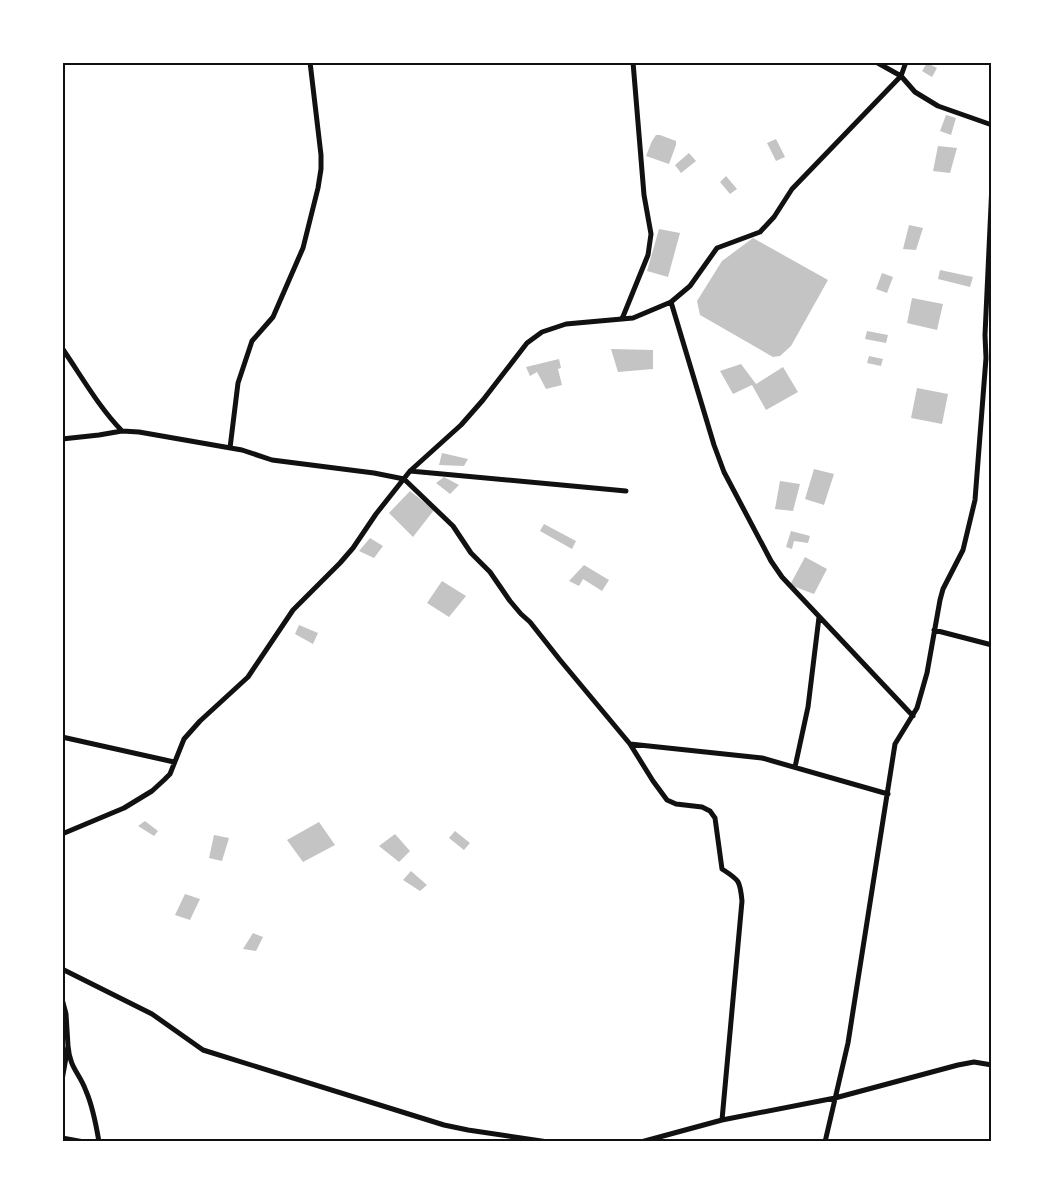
<svg xmlns="http://www.w3.org/2000/svg" width="1054" height="1204" viewBox="0 0 1054 1204" font-family="'PT Sans',sans-serif">
	<style>
		.building { fill: #c4c4c4 }
		.lines { fill: none; stroke-linecap: round; stroke-linejoin: round }
		.minor { stroke: #111; stroke-width: 5 }
		.neatline { fill: none; stroke: #111; stroke-width: 2 }
	</style>
	<rect width="100%" height="100%" fill="#fff"/>
	<path class="building" d="M927,63l10,5 -5,9 -10,-6z
		M946,115l10,3 -5,17 -11,-4z
		M656,135h4l16,6v4l-7,19 -23,-8 6,-15z
		M776,139l9,18 -9,4 -9,-18z
		M938,146l19,2 -7,25 -17,-2z
		M689,153l7,8 -15,12 -6,-8z
		M726,176l11,13 -7,5 -10,-12z
		M909,225l14,3 -7,22 -13,-1z
		M659,229l21,4 -12,44 -21,-6z
		M753,238l75,42 -37,66 -11,10 -7,1 -73,-42 -3,-14 25,-40z
		M940,270l33,7 -3,10 -32,-8z
		M882,273l11,4 -6,16 -11,-4z
		M912,298l31,6 -6,26 -30,-7z
		M867,331l21,4 -2,8 -21,-4z
		M611,349l42,1v19l-35,3z
		M869,356l14,3 -2,7 -14,-3z
		M559,359l2,9 -3,1 4,16 -16,4 -9,-17 -7,4 -4,-9z
		M741,364l15,20 27,-17 15,25 -32,18 -14,-25 -19,9 -13,-23z
		M917,388l31,6 -6,30 -31,-6z
		M442,453l26,6 -4,7 -25,-1z
		M814,469l20,5 -10,31 -19,-6z
		M444,477l15,8 -9,9 -14,-11z
		M780,481l20,3 -7,27 -18,-2z
		M410,491l24,19 -21,27 -24,-24z
		M544,524l32,17 -4,8 -32,-18z
		M791,531l19,5 -2,7 -14,-2 -2,8 -6,-2z
		M370,538l13,8 -9,12 -15,-7z
		M805,557l22,12 -13,25 -24,-9z
		M584,565l25,15 -7,11 -19,-12 -4,7 -10,-5z
		M442,581l24,15 -17,21 -22,-14z
		M299,625l19,8 -5,11 -18,-10z
		M145,821l13,10 -4,5 -16,-10z
		M319,822l16,23 -32,17 -16,-22z
		M455,831l15,12 -6,7 -15,-12z
		M395,834l15,17 -11,11 -20,-16z
		M214,835l15,3 -7,23 -13,-3z
		M411,871l16,14 -7,6 -17,-11z
		M185,894l15,5 -10,21 -15,-5z
		M253,933l10,4 -7,14 -13,-2z"/>
	<g class="lines">
		<path class="minor" d="M876,62l25,14 14,16 23,14 54,19
			M671,302l43,143 10,27 47,89 11,16 15,16 116,123
			M622,319l26,-64 3,-21 -7,-39 -11,-133
			M62,348c20,29 36,58 60,83
			M62,439l37,-4 23,-4 17,1 103,18 30,10 102,13 30,6 49,47 18,27 19,19 20,29 11,13 9,8 30,38 70,84 23,37 14,19 9,4 26,3 8,4 5,7 7,51c17,11 18,11 20,32l-20,219
			M230,448l8,-65 14,-42 21,-24 30,-69 15,-60 3,-19v-14l-11,-93
			M410,471l216,20
			M934,630l58,15
			M62,737l112,25
			M630,744l132,14 126,36
			M795,767l13,-60 11,-90
			M62,834l62,-26 28,-17 12,-11 6,-6 14,-35 16,-18 48,-44 45,-67 47,-47 13,-15 23,-34 34,-43 51,-46 22,-25 44,-57 15,-11 24,-8 67,-6 38,-16 19,-16 27,-38 43,-16 14,-15 18,-28 109,-113 5,-14
			M62,969l90,45 51,36 241,75 24,5 80,12
			M62,999l4,15 2,32 -6,34
			M68,1046c2,23 11,26 18,45 7,16 10,33 13,51
			M62,1138l22,4
			M641,1142l81,-22 113,-22 123,-33 16,-3 18,3
			M825,1142l23,-99 47,-299 22,-36 10,-35 13,-73 3,-11 20,-39 12,-50 11,-142 -1,-23 7,-151"/>
	</g>
	<rect width="1054" height="1204" fill="none" stroke="#ffffff" stroke-width="128"/>
	<rect x="64" y="64" width="926" height="1076" class="neatline"/>
</svg>
